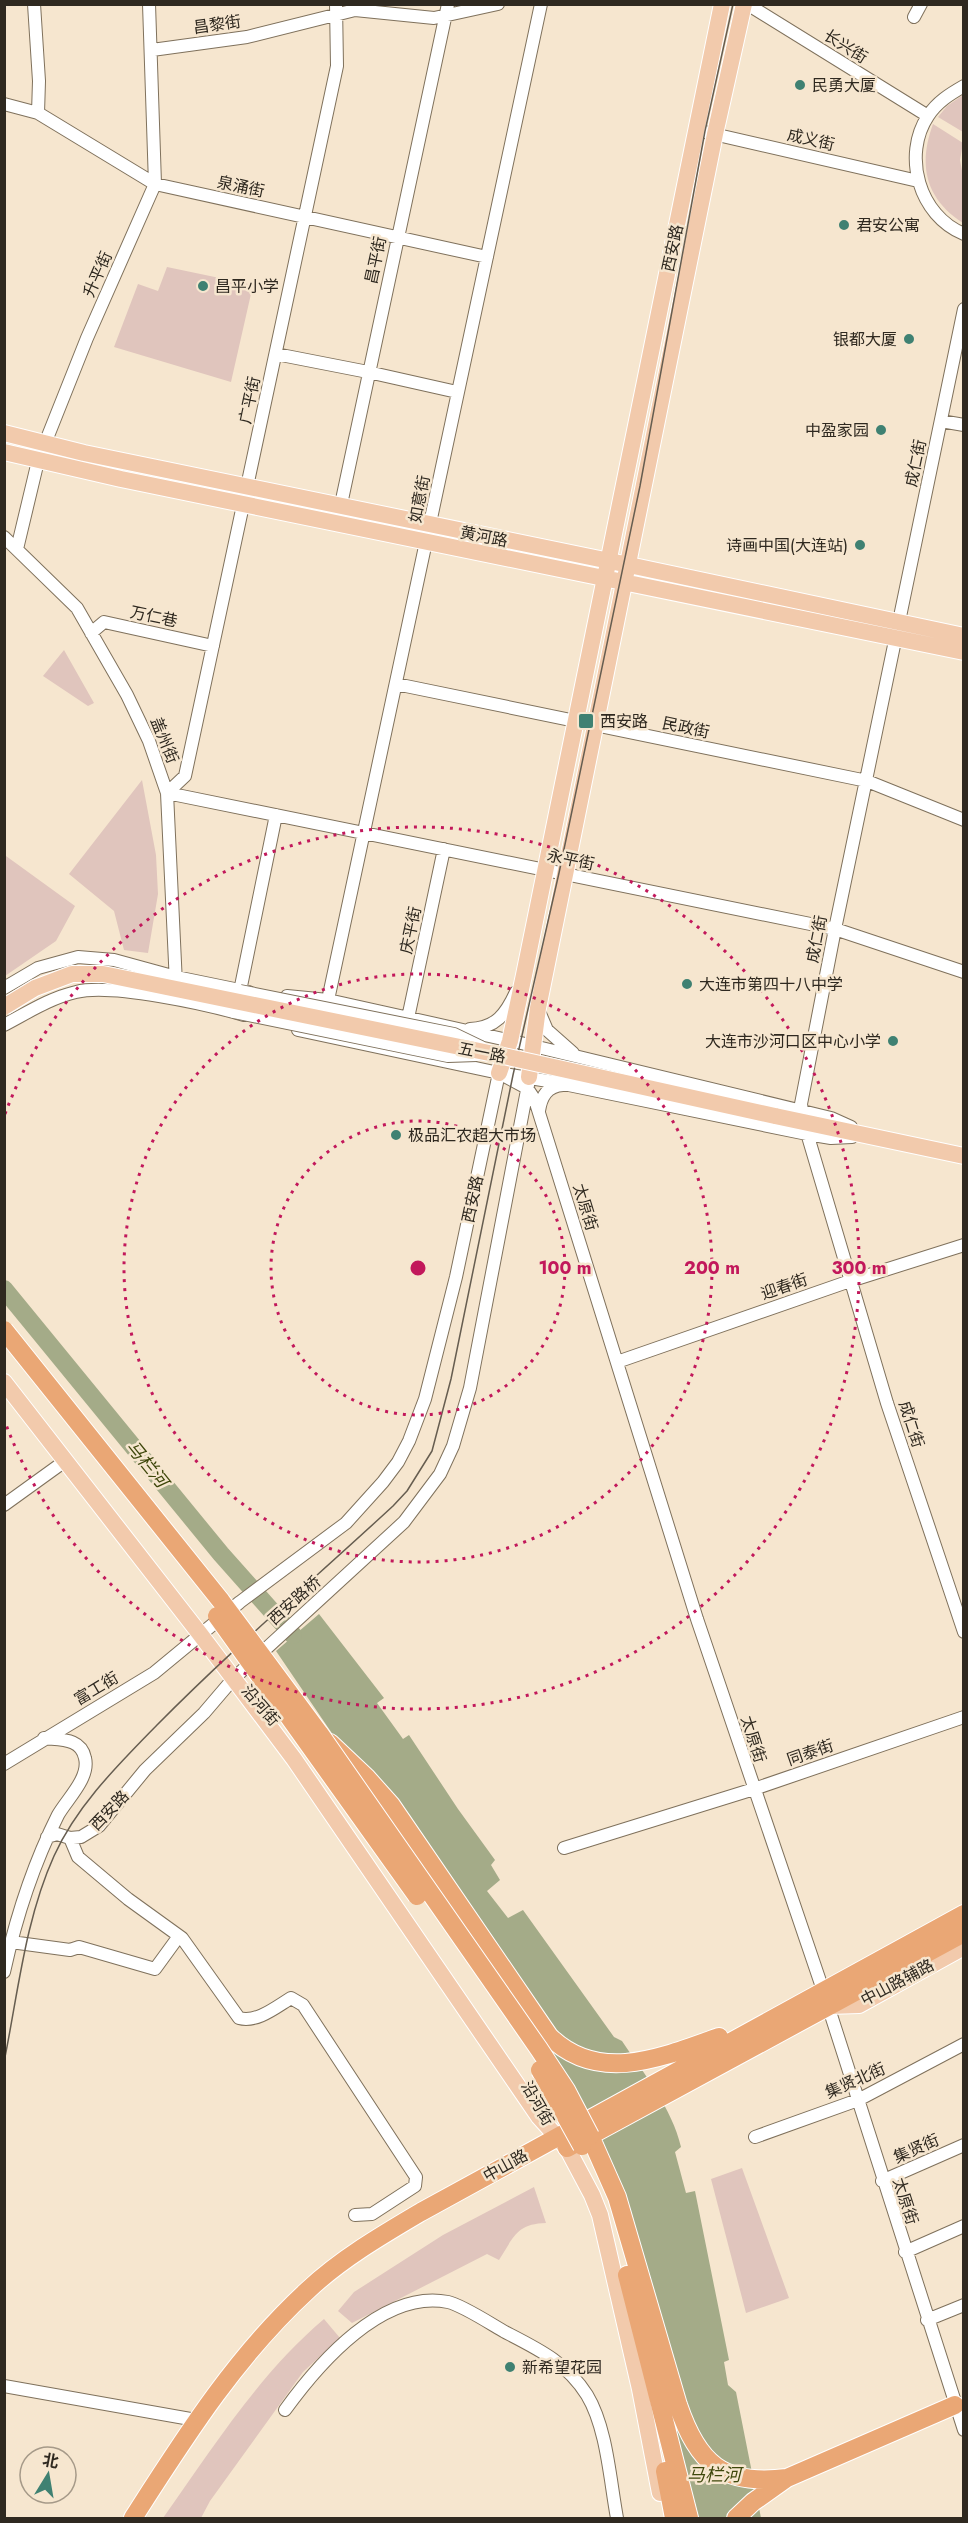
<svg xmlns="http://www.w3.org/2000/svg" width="968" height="2523" viewBox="0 0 968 2523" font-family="Jost,'Noto Sans SC',sans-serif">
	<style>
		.green { fill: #e0c5bd }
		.water { fill: #a4ab88 }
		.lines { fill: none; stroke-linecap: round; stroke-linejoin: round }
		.river { stroke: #a4ab88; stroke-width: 18 }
		.minor-casing { stroke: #7f715c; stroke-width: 14 }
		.major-casing { stroke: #fff; stroke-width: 18 }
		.highway-casing { stroke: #fff; stroke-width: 20 }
		.minor { stroke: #fff; stroke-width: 12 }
		.major { stroke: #f2caac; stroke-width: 16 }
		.highway { stroke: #eaa775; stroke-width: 18 }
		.tram { stroke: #665d50; stroke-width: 1.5 }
		.minor-bridge-casing { stroke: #7f715c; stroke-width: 14; stroke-linecap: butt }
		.major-bridge-casing { stroke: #fff; stroke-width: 18; stroke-linecap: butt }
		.highway-bridge-casing { stroke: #fff; stroke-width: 20; stroke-linecap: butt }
		.minor-bridge { stroke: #fff; stroke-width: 12 }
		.major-bridge { stroke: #f2caac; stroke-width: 16 }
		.highway-bridge { stroke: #eaa775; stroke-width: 18 }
		.ring { fill: none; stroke: #c2185b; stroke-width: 3; stroke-dasharray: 3 6 }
		.poi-dot { fill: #3f8172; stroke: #f6e6cf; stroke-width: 2 }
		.labels { text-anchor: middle; stroke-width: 5; stroke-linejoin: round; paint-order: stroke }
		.street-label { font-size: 16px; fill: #2f2920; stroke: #f6e6cf }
		.poi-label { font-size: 16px; fill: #2f2920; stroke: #f6e6cf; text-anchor: start }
		.water-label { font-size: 18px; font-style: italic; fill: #3e470b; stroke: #f6e6cf }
		.centre { fill: #c2185b; stroke: #f6e6cf; stroke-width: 3 }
		.ring-label { font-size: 18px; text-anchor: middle; font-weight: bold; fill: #c2185b; stroke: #f6e6cf; stroke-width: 5; stroke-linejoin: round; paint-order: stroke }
	</style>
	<rect width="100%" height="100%" fill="#f6e6cf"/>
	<path class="green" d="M963,95v37l-25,-15 9,-11z
		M933,124l30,19 -3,17 3,16v47c-38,-25 -45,-58 -30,-99z
		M167,267l86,18 -22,97 -117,-35 24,-63 20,7z
		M64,650l30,53 -6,3 -45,-30z
		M142,780l14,75 2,39 -10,59 -24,-3 -10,-39 -45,-37z
		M6,856l69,50 -19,35 -51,35z
		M742,2168l47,130 -43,15 -35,-134z
		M534,2187l12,36c-30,1 -32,14 -47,37l-12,-6 -135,69 -14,-12 16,-19 89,-57z
		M324,2319l16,19 -37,34 -93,129 -9,17h-38c49,-69 96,-144 161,-199z"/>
	<path class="water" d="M319,1614l65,84 -7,5 26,36 6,-4 49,74 37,51 -4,5 9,15 -13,11 21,27 15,-8 91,127 8,4c22,33 50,67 59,106l-6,5 11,41 9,-2 34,169 -5,2 4,23 8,7 25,126h-77l-41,-225 -78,-217 -289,-425z"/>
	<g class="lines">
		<path class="river" d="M4,1289l217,265 72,81"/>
		<g class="minor-casing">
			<path id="minor" d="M34,4l5,77 -1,32
				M747,4l181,112
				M914,17l7,-13
				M152,50l95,-13 108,-27 79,8 64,-14
				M964,86c-14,8 -27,16 -36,30 -26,39 -9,100 36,118
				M4,104l34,9 117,71 332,73
				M696,130l222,51
				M964,309l-129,620 -34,175 3,19 83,280 77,229
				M276,354l92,18 89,20
				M941,421l23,4
				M337,523l111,-519
				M4,537l73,71 50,87 22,46 18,52 9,191
				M17,549l21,-88 49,-123 68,-154 -6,-180
				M91,633l13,-11 109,24
				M396,684l471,97 97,39
				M167,793l668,136 129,43
				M167,793l18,-17 152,-710 -1,-62
				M4,988l34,-20 40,-11 36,3 62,17 73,15
				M240,991l36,-176
				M287,996l41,4 193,43 310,75 20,9
				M328,1000l213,-996
				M538,1009l9,21 26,23
				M408,1018l36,-169
				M4,1025c23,-12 46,-27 72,-33 35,-9 131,12 168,23
				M470,1029c26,-1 36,-15 46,-37
				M298,1030l201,43 55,9 253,52 24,4 21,-1
				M499,1073l28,15 8,12 162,519 126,371 141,440
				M539,1111c2,-14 8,-25 24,-26
				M617,1362l233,-81 114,-36
				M4,1505l61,-44
				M4,1764l150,-91 86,-71 106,-79 37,-41 15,-20 11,-21 16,-42 31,-122 43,-204
				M47,1837l10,-3 13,4 11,-1 18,-11 46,-56 59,-57 29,-34 171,-157 36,-48 13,-28 17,-58 58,-303
				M70,1838l8,19 50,42 54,39 57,80c18,5 37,-11 52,-20l12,7 113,172 -1,9 -43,28 -17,1
				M564,1848l190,-59 210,-72
				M11,1942l59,8 9,-3 76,22 24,-33
				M4,1972c12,-55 29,-107 54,-157 9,-16 32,-37 27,-57 -4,-20 -24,-18 -41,-20
				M755,2137l103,-37 106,-56
				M882,2181l82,-36
				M905,2252l59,-26
				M927,2320l37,-15
				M4,2386l192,34
				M285,2410c34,-47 98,-121 163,-108 14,3 43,22 57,30 33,17 61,30 82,63 20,33 23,86 30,123"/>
		</g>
		<g class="major-casing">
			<path id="major" d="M4,433l80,20 545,112 335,71
				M4,452l117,27 843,173
				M499,1073l11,-32 14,-66 198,-971
				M529,1077l9,-69 177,-874 29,-130
				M775,1116l189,40
				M4,1382l196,252 94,125 245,358 28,31 25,47 8,20 40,174 20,104
				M829,2006l30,-1 105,-58"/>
		</g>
		<g class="highway-casing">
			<path id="highway" d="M330,1743l36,34 25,28 158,231c49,49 114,21 170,1
				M590,2136l27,61 61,208c20,59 45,81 109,73
				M567,2148l397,-215
				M627,2275l62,243
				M665,2471l9,47
				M133,2518c52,-81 103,-162 175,-228 33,-31 74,-55 113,-78l543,-298
				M736,2518l17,-16 34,-24 168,-73"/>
		</g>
		<use href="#minor" class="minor"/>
		<use href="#major" class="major"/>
		<use href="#highway" class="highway"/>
		<path class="tram" d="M4,2062c14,-68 21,-142 50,-206 23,-51 65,-92 103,-131 75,-76 157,-146 236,-219l14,-15 25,-40 19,-72 62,-304 46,-202 81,-387 65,-355 28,-127"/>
		<g class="minor-bridge-casing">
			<path id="minor-bridge" d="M240,991l214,43 27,13
				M234,1012l214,44 29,-1"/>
		</g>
		<g class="major-bridge-casing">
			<path id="major-bridge" d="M4,1007l31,-19 37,-14h31l396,81 276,61"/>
		</g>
		<g class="highway-bridge-casing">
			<path id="highway-bridge" d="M4,1330l217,271 98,132 220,316 27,41 24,46
				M217,1616l200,280
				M540,2070l42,76"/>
		</g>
		<use href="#minor-bridge" class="minor-bridge"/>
		<use href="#major-bridge" class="major-bridge"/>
		<use href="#highway-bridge" class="highway-bridge"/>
	</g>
	<g class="ring">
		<circle cx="418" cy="1268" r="147"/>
		<circle cx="418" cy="1268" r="294"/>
		<path d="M5 1114A441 441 0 1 1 5 1422"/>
	</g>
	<g class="poi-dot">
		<circle cx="800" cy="85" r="6"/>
		<circle cx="844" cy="225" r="6"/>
		<circle cx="203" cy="286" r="6"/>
		<circle cx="909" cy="339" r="6"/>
		<circle cx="881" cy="430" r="6"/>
		<circle cx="860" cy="545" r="6"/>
		<rect x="578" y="713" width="16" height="16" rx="3"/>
		<circle cx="687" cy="984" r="6"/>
		<circle cx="893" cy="1041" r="6"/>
		<circle cx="396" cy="1135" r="6"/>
		<circle cx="510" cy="2367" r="6"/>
	</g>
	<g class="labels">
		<g class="street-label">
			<text transform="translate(217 24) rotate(-8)" y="6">昌黎街</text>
			<text transform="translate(846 46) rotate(32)" y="6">长兴街</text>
			<text transform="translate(811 139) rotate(13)" y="6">成义街</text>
			<text transform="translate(241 186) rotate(12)" y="6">泉涌街</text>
			<text transform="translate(672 248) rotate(-78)" y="6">西安路</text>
			<text transform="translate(375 260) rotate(-78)" y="6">昌平街</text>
			<text transform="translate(97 274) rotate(-66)" y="6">升平街</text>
			<text transform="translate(249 400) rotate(-78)" y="6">广平街</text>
			<text transform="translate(915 463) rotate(-78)" y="6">成仁街</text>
			<text transform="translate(419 499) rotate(-79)" y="6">如意街</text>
			<text transform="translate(484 536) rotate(11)" y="6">黄河路</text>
			<text transform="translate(154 616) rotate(12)" y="6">万仁巷</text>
			<text transform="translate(686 727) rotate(12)" y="6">民政街</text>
			<text transform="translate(165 740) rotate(68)" y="6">盖州街</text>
			<text transform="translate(571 859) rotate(12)" y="6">永平街</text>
			<text transform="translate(410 930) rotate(-78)" y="6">庆平街</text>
			<text transform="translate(816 939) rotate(-79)" y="6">成仁街</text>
			<text transform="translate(482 1052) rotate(11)" y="6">五一路</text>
			<text transform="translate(472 1199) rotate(-78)" y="6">西安路</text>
			<text transform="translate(586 1207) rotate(73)" y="6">太原街</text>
			<text transform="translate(784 1286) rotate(-19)" y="6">迎春街</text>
			<text transform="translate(912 1424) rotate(72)" y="6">成仁街</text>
			<text transform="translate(294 1600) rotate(-42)" y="6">西安路桥</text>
			<text transform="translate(96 1688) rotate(-31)" y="6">富工街</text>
			<text transform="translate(261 1705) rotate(49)" y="6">沿河街</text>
			<text transform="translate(754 1739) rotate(72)" y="6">太原街</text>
			<text transform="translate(810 1752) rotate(-19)" y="6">同泰街</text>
			<text transform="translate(109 1810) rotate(-46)" y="6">西安路</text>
			<text transform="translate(897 1982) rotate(-28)" y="6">中山路辅路</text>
			<text transform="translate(855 2080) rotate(-24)" y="6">集贤北街</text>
			<text transform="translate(538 2103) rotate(60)" y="6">沿河街</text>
			<text transform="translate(916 2148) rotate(-24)" y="6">集贤街</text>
			<text transform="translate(505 2165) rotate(-29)" y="6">中山路</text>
			<text transform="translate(906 2201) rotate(72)" y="6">太原街</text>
		</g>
		<g class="poi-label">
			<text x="812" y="91">民勇大厦</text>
			<text x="856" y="231">君安公寓</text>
			<text x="215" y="292">昌平小学</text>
			<text x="897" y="345" text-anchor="end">银都大厦</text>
			<text x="869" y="436" text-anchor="end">中盈家园</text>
			<text x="848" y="551" text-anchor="end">诗画中国(大连站)</text>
			<text x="600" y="727">西安路</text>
			<text x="699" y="990">大连市第四十八中学</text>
			<text x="881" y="1047" text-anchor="end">大连市沙河口区中心小学</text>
			<text x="408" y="1141">极品汇农超大市场</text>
			<text x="522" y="2373">新希望花园</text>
		</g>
		<g class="water-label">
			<text transform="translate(147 1464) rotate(51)" y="6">马栏河</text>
			<text x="714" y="2481">马栏河</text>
		</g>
	</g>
	<circle cx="418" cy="1268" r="9" class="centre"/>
	<g class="ring-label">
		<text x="565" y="1274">100 m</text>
		<text x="712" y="1274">200 m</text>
		<text x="859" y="1274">300 m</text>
	</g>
	<rect width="968" height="2523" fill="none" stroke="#2f2920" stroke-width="12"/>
	<g transform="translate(48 2475) rotate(11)"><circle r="28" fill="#f6e6cf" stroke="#a69a89" stroke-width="1.5"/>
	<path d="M0-4.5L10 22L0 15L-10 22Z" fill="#3f8172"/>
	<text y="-9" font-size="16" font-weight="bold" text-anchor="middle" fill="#2f2920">北</text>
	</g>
</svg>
